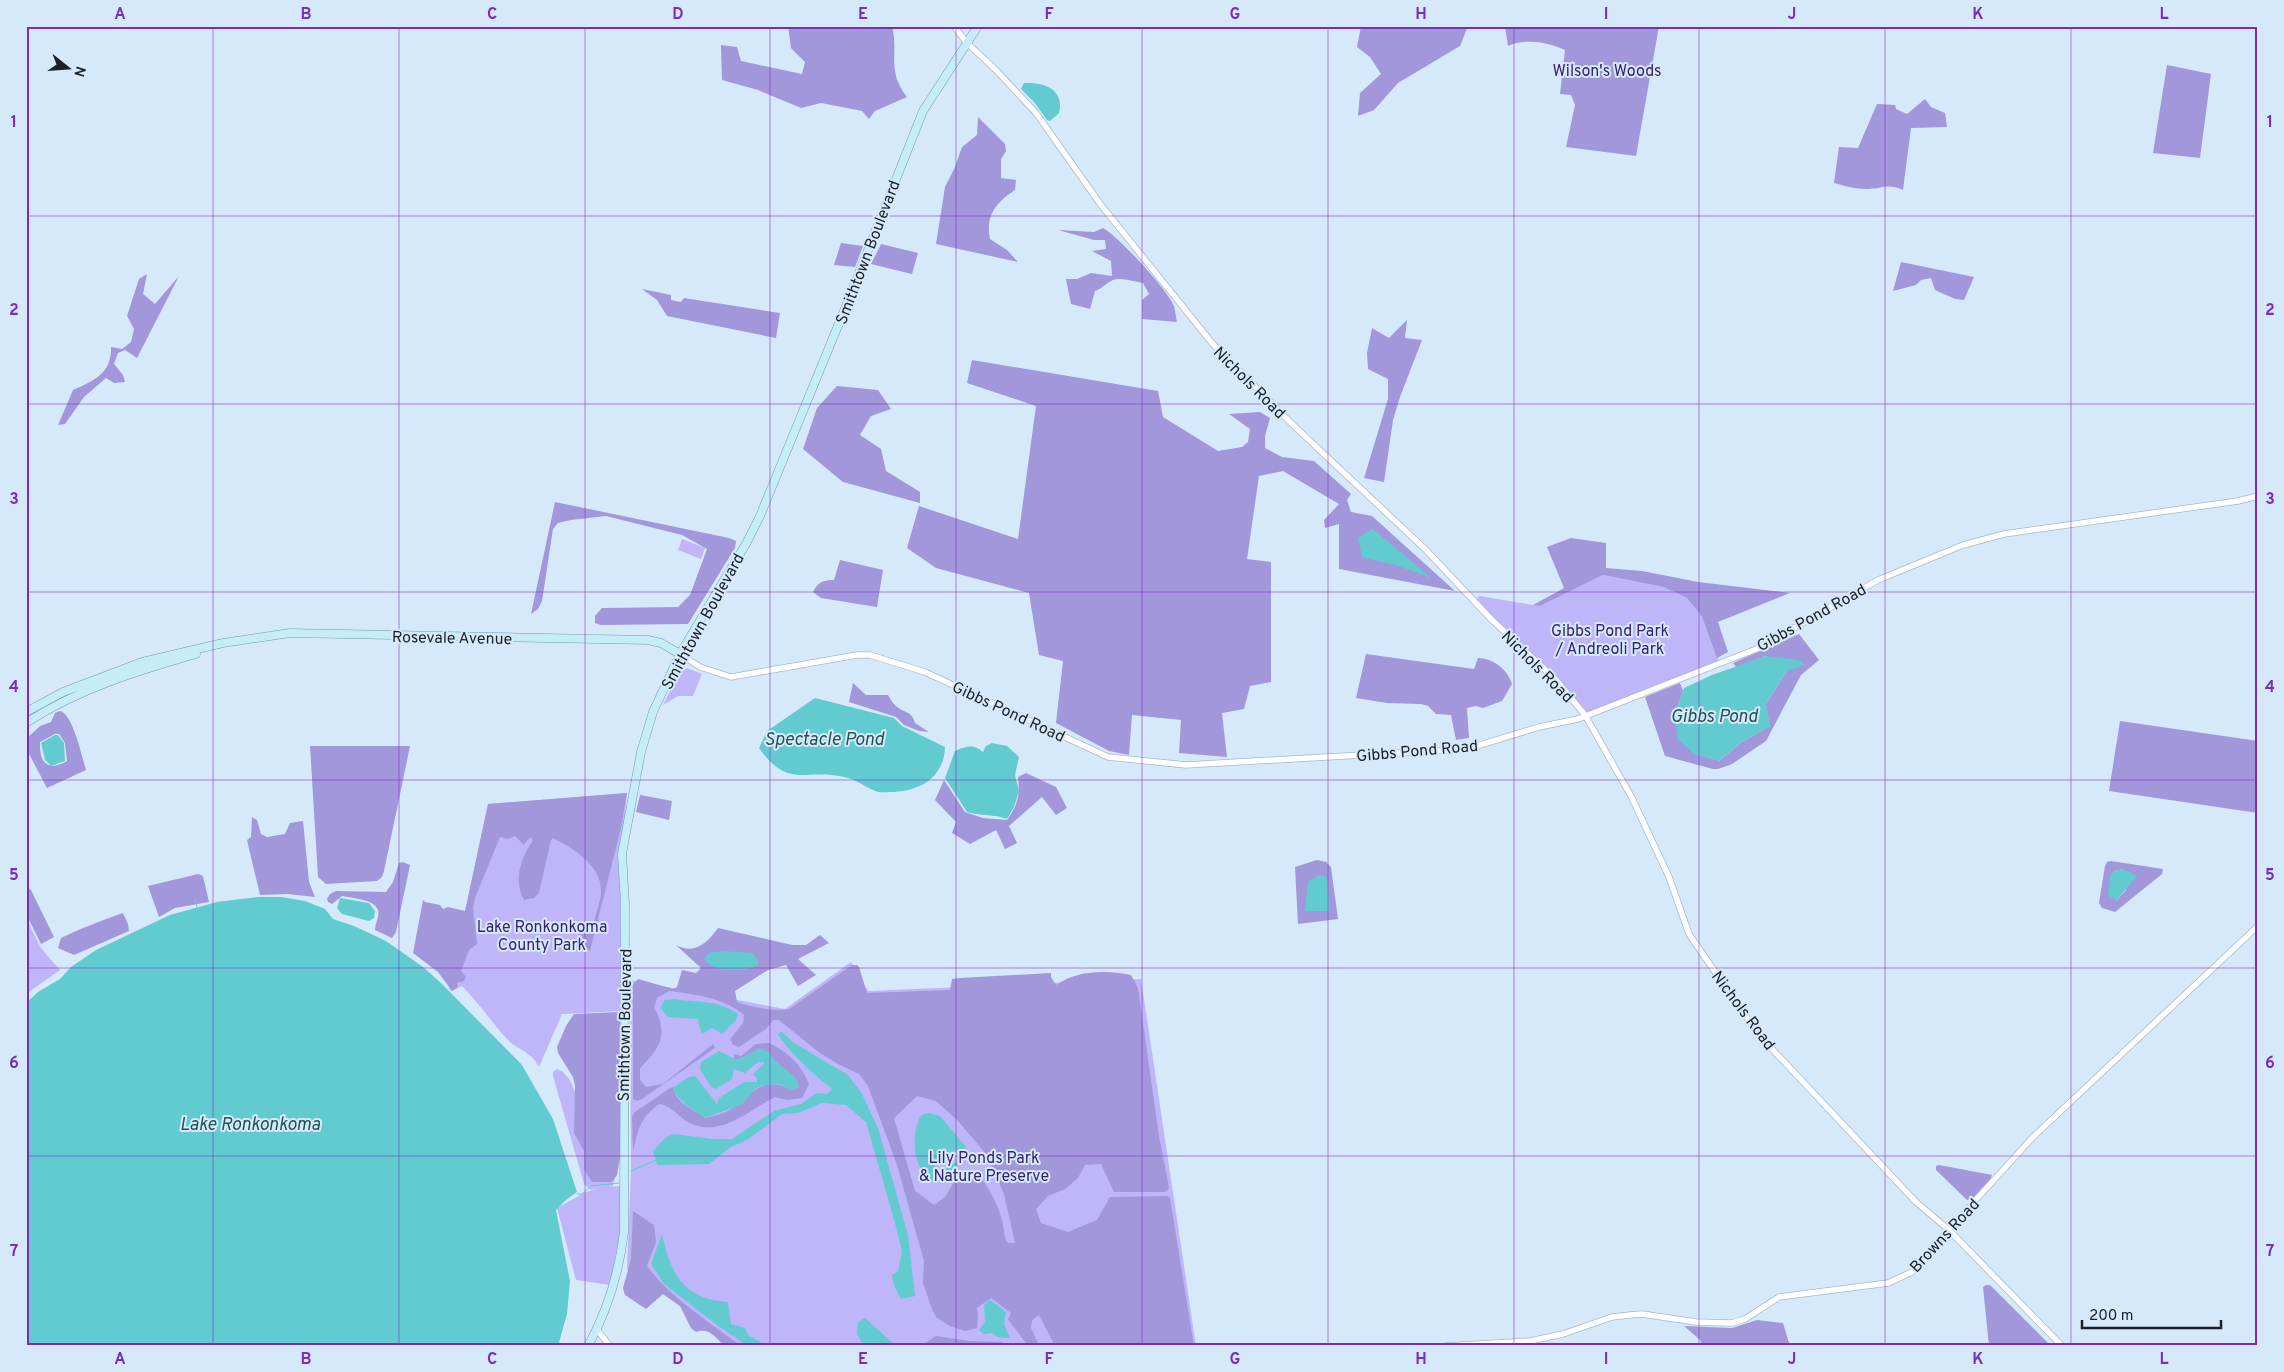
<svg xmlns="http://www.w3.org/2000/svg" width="2284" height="1372" viewBox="0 0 2284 1372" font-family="Overpass,sans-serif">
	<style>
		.green { fill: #bfb5f9 }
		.forest { fill: #a197da; fill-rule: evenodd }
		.water { fill: #62cbd0 }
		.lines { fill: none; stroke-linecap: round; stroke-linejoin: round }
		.stream { stroke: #62cbd0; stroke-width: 1 }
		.minor-casing { stroke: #a6b9ca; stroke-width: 7 }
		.major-casing { stroke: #719cad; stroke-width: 9 }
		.minor { stroke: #fff; stroke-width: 5.5 }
		.major { stroke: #c6ecf9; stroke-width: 8 }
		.grid { fill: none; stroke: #7b2cbf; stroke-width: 1; stroke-opacity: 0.55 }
		.labels { text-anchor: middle; stroke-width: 4; stroke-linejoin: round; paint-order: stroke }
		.park-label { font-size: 16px; fill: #382270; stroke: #d6e9fb }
		.street-label { font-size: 16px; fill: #1a2127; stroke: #d6e9fb }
		.water-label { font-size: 18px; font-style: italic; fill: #235254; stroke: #d6e9fb }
		.neatline { fill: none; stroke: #7b2cbf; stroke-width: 2 }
		.grid-label { font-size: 16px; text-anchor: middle; font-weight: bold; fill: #7b2cbf }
	</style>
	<rect width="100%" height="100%" fill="#d6e9fb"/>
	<path class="green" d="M682,539l23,9 -4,11 -23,-9z
		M1603,575l60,12 24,11 15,19 17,45 -134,53 -30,-35 -80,-79 4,-5 61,10z
		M687,668l15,6 -9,22h-15l-15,9 16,-31z
		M627,793l-7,76 1,142 -59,3 -23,53c-8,-17 -23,-17 -34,-30 -15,-17 -27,-35 -43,-51l-10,5 -3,-2 39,-185z
		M26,918l15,30 19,22 -34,24z
		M851,962l17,29 273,-12 55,367h-459l-110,-77 4,-98 -1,-191 155,29z
		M557,1069l6,3 7,8 6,14 16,88h20l3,-4 -2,8 -5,1 14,-1 -2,47 -10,52 -34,-5 -19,-72 29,-16 14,-4 -9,2 -7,-6 -31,-108v-4z"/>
	<path class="forest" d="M788,26h104c7,27 -6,44 15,71l-32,14 -6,8 -7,-8 -41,-8 -20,5 -43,-18 -36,-10 -1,-35 16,2 4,14 61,13 3,-12 -14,-14z
		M1361,26h107l-8,20 -62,37 -24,27 -16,6 2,-23 21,-19 -11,-17 -13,-10z
		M1505,26h154l-23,130 -70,-9 9,-42 -4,-10 -11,-1 5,-44c-17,-8 -40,-12 -57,-4z
		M2167,65l44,9 -11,84 -47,-5z
		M1925,99l6,8 14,6 2,14 -36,1 -8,62c-16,-7 -21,-1 -36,-1 -12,0 -22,-3 -33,-6l5,-36 19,1 19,-44 18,1 1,4 11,5z
		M978,117l27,27 1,7 -5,8v19l15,2 -1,10c-18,12 -30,25 -25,49l17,11 11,12 -82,-18 9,-57 10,-20 7,-20 15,-12z
		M1103,228c16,9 64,61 71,78 1,5 2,11 3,16l-35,-3v-19l7,-6 -6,-11c-8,-1 -22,-6 -30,-3 -7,3 -10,8 -18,11l-5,18 -19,-5 -5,-25h11l14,-6 21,3 -1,-15 -19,-10 14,-2 -1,-9h-11l-36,-10 36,2z
		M841,243l22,3 -8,21 -21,-2z
		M881,244l37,9 -6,21 -41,-10z
		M1901,262l73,15 -10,23 -9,-1 -20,-9 -4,-12 -10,2 -5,5 -23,6z
		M147,274l-4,20 12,10 24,-28 -42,82 -12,-8 -7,3 -4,11 9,11 2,7 -11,1 -8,-5 -22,19 -19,27 -7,1 15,-35c21,-9 39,-17 38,-43l11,2 9,-7 3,-13 -7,-13 12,-37z
		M642,289l29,6v5l10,2 3,-4 96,15 -4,25 -109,-22 -10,-16z
		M1407,320l-2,18 17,2 -22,57 -7,23 -9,62 -20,-4 24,-79v-20l-20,-10 -1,-16 5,-25 17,10z
		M972,360l186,31 5,26 55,34 24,-4 6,-5 2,-13 -21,-15 31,-2 10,6 -5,18v12l17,9 32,4 37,33 -4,6 4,12 21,4 83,75 -116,-22v-45l-14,4 -1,-8 15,-16 -56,-33 -24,5 -12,83 24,3v120l-21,4 -6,23 -22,4 5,44 -48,-4 2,-33 -49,-5 -3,40 -20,-4 -53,-28 7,-62 -24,-6 -10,-62 -93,-25 -29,-20 12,-42 99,33 18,-133 -69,-23z
		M837,386l41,4 13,19 -20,7 -11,19 21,14 5,22 34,21v11l-77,-21 -40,-33 14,-41z
		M555,502l174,36 7,3 -1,7 -47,76 -87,1 -6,-2v-7l7,-8 76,-1 12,-12 17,-46 -25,-14 -76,-19 -35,4 -13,3 -5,6 -11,72 -4,8 -7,5z
		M1571,538l35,5v25l36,3 56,11 92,11 -72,29 10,30 -11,6 -15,-41 -15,-19 -24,-11 -60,-12 -63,31 -7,-1 31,-17 -17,-41z
		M840,560l43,10 -6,37 -56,-9 -8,-6c5,-10 10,-12 21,-12z
		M1799,634l20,26 -18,15 -35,66 -34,23 -14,5h-5l-48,-13 -20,-59 35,-14 3,8 -8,23 44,47 23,-19 28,-16 -5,-21 22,-34 -21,-15 -30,11 -3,-4z
		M1366,654l108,15 4,-11c15,0 30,12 34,26l-10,17 -19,7 -7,-2 -9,2 2,30 -13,2 -5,-25 -15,-1 -8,-8 -7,-2 -34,-1 -31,-5z
		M853,683l13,12h22c2,3 5,9 8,11 8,7 16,5 19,17l14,9 -10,-1 -15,-6 -8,-8 -47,-15z
		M60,711c13,3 22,46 26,59l-39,18 -19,-36 -2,-13 14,-13 11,-4 4,-9zM55,734h4l6,9 2,18c-19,11 -28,2 -27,-19z
		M2120,721l138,20v72l-149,-22z
		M310,746h100l-26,125 -2,6 -5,4 -51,3 -8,-7z
		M1026,773l30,14 11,21 -11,7 -14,-18 -33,29 8,17 -12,6 -9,-19 -26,14 -18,-11 4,-11 -21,-22 9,-20 21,32 18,6 24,2c11,-15 13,-25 11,-43z
		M627,793l-6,35 -31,123c-12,-6 -12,-18 -9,-29l9,2 4,-2c2,-10 7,-21 7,-31 1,-25 -28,-43 -48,-53l-2,2 -12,53 -5,5 -10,2c-11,-19 -3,-43 9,-60l-3,-3 -6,8 -9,-9 -7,3 -8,-2 -25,61 -2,10 4,36 -8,6 -8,21 5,6 -2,4 -7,2 1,4 -6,4 -14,-19 -25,-19 10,-53 2,2 15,3 3,4 5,-2 17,4 23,-107z
		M640,795l32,6 -3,19 -33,-8z
		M252,817l5,3 4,14 6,3 18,-3 5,-11 13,-2 6,61 6,15 -27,-3 -28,1 -13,-55 4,-3z
		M1317,860l9,2 5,5 7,52 -40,5 -3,-57z
		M2111,861l52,8 -1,5 -47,38 -13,-4 -3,-5 6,-37 2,-4zM2123,869l3,21 -10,11c-4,-12 -10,-20 -2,-30z
		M403,862l7,3 -14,67 -4,6 -17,-8c0,-6 5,-15 3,-20 -4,-11 -26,-12 -36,-14l-10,8 -4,-2 -1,-3 3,-5 6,-3 50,1 7,-10 6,-19z
		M198,874l5,2 6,26 -34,6 -16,9 -11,-31z
		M26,886l5,4 23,47 -13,7 -15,-30z
		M123,913l5,11 1,7 -55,24 -16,-7 3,-10c21,-10 41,-18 62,-25z
		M718,928l74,17h14l14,-10 9,8 -31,16 18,16 -18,11 -12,-21 -18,5 -33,21 2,11c12,5 40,10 52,7l63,-44h5l2,2 8,26 83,-3 2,-11 8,-1 91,-5v4l5,8c21,-15 51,-15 75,-10l7,13 21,148 10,51 -1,3 -3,2h-51l-13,-28 -16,1 -7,13 -13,11 -17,7 -12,13 5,14 27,9 29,-12 13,-23 58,-1 2,2 24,148h-139l-16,-31 -7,5 -1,8 8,17 -11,1 -20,-27 3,-6 -20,-15 -14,10 1,7 -1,13 -12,3 -15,-5 -14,-9 -4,-8 -9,-26 1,-22 -27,-96 -29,-79 -9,-12 -19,-9 -19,-11 -42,-34h-6l-7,9 -27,18 -6,-2 -3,-6 13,-16 1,-8c-19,-17 -50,-21 -75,-24l-12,7 -3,9c15,27 6,42 -14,61v12l6,7 17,-3 50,-40 2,4 -73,51 -5,2 -4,-2v-115l5,-5 35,10 4,-2 5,-17 14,3 5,-5 -25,-23c19,10 31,-2 42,-17zM917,1096l19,5 22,20 29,34 17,39 11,49h-7c-5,-7 -3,-10 -5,-18 -4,-20 -14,-38 -27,-53h-16l-15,25 -11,8 -19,-14 -21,-73z
		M618,1012l2,4v142l-3,17 -5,7h-20l-8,-13v-18l-10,-18 1,-47 -2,-9 -15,-24 -1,-6 9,-21 8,-12z
		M769,1043c19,9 32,21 40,41l-7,14 -15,2 -12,-3c-25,12 -52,40 -83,27 -13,-5 -18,-18 -33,-20 -20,15 -20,24 -26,47l-1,-34 3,-5 35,-24 4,-1c-1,15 21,23 31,31 8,-2 19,-4 26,-9 22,-13 28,-33 57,-21l-1,-17 -16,-13 -1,-5 -11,-4 -18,10 -7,1v-6l7,2 15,-12z
		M1939,1165l53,10 -1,3 -19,21 -5,1 -31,-30v-4z
		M633,1211l21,14 2,17 -9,24c25,33 61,55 94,80h-17c-8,-9 -16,-19 -28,-14l-5,-4 -11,-22 -17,-12 -17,15 -21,-14 -2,-7 8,-29z
		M1986,1285h4l61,61h-62l-6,-59z
		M1757,1320l26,3 7,23h-88l-2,-6 -16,-14 48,2z
		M936,1336l33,5 33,1 3,4h-84z"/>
	<path class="water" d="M1024,83c20,-1 41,6 35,30l-9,8 -3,-1 -13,-18 -13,-13z
		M1373,529l58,49 -32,-12 -37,-9 -4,-19z
		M1766,656l33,4 6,5 -18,6 -22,34 6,21 -29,16 -23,19 -25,-7 -16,-15 -3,-25 9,-26 28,-13z
		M815,698l79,20 8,8 43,21c-1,32 -27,45 -55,45 -5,0 -11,1 -15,-1 -12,-5 -17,-11 -31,-14 -40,-9 -55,13 -85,-29l8,-17z
		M55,735h3l6,8 1,18 -14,5 -6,-6 -4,-17z
		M992,743l15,3 12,11 -4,18 4,16 -5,16 -7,12c-13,-5 -26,-3 -40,-7l-22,-34 10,-27c12,-5 19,-7 28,1l3,-6z
		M2123,869l14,7 -21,25 -8,-6 2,-18 4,-6z
		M1318,875l9,2 3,34h-25l3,-29z
		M259,897h22l24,4 20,8 8,10 21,7 32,15 37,26 17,15 82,83 31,54 24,73 -11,8 -10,10 14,71 -3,33 -9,32h-532v-343l12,-11 22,-13 11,-12 25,-17 74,-35 47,-13z
		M340,898l29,5 6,8 -1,7 -5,3 -27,-7 -5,-6z
		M721,951l32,2 5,7v5c-12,7 -46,9 -54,-6l5,-6z
		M674,999c23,4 44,0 64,15l-2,6 -14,14 -10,-6 -8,5 -3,-1 -3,-13 -30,-2 -8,-9 5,-8z
		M781,1031l13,12 54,32 14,19 16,34 30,107 7,61 -14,3 -7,-13 -2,-11 6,-4 4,-20 -7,-28 -29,-101 -20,-17 -24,-2 -24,10 -16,1 -35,26 -16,7 -22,17 -52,1 -4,-14 13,-14 8,-3 39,5h19l42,-28 27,-7 16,-11 10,1 5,-5c-20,-16 -39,-33 -54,-54z
		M759,1049l11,3c3,15 28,19 29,35l-7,3 -13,-6 -15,1 -8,3 -13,16 -38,14 -19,-13 -13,-14 1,-4 15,-10 6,-1 22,28 2,-6 25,-16h13v-4l-4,-4 11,-10v-2h-6l-13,11 -11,-4 -2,10 -16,10 -5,-2 -11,-18 1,-7 18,-11 18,9z
		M929,1113l11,3 27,32 -24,5 -8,7v8l7,4 15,-11 1,8 -10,11 -16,1c-3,-4 -8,-8 -11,-12 -9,-16 -8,-38 0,-54z
		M662,1234c9,40 21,65 66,68l3,22 14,4 3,7 19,11h-19l-31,-21 -53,-41 -13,-20z
		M990,1300l16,12 -2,12 6,14 -12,-1 -6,-4 -8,1 -5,-4 6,-8 -1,-17z
		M865,1318l31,28h-32l-7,-12 1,-12z"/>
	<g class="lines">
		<path class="stream" d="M195,899l2,8
			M631,1171l25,-11
			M577,1194h5l9,-8 28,-3"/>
		<g class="minor-casing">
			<path id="minor" d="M954,26l13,17 28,26 41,44 65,92 111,138 79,80 135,127 65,69 65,61 29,35 46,81 38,81 20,57 69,100 158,168 33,28 113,116
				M680,654l20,13 31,10 126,-22h13l55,17 183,85 78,8 281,-16 72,-22 39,-8 181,-71 119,-68 85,-35 41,-11 234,-33 20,-5
				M597,1330l13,16
				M1446,1346l84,-5 33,-7 49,-17 18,-2 12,-1 54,8 36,1 13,-4 34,-22 109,-14 24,-11 10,-9 20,-26 91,-100 225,-211"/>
		</g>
		<g class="major-casing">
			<path id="major" d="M26,712l37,-20 79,-30 81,-19 67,-10 358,7 13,3 19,11
				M26,723c52,-34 111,-52 170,-69
				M588,1346c20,-36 31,-73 36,-114l1,-328 -3,-50 19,-102 12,-40 27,-58 67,-112 13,-26 84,-205 79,-200 55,-85"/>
		</g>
		<use href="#minor" class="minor"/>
		<use href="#major" class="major"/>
	</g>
	<path class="grid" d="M213,26v1320M399,26v1320M585,26v1320M770,26v1320M956,26v1320M1142,26v1320M1328,26v1320M1514,26v1320M1699,26v1320M1885,26v1320M2071,26v1320M26,216h2232M26,404h2232M26,592h2232M26,780h2232M26,968h2232M26,1156h2232"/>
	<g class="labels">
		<g class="park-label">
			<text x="1607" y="76">Wilson's Woods</text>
			<text x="1610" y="636">Gibbs Pond Park<tspan x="1610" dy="18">/ Andreoli Park</tspan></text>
			<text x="542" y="932">Lake Ronkonkoma<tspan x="542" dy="18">County Park</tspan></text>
			<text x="984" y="1163">Lily Ponds Park<tspan x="984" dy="18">&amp; Nature Preserve</tspan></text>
		</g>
		<g class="street-label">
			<text transform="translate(867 252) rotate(-69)" y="6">Smithtown Boulevard</text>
			<text transform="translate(1250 382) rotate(45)" y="6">Nichols Road</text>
			<text transform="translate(1811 617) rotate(-29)" y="6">Gibbs Pond Road</text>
			<text transform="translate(702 621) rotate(-61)" y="6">Smithtown Boulevard</text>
			<text transform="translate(452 637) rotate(1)" y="6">Rosevale Avenue</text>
			<text transform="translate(1538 666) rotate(45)" y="6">Nichols Road</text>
			<text transform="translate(1009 711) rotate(25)" y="6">Gibbs Pond Road</text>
			<text transform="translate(1417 750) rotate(-5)" y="6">Gibbs Pond Road</text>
			<text transform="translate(1744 1010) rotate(53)" y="6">Nichols Road</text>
			<text transform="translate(624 1025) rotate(-89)" y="6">Smithtown Boulevard</text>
			<text transform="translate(1944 1235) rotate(-47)" y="6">Browns Road</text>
		</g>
		<g class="water-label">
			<text x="1714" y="722">Gibbs Pond</text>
			<text x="824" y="745">Spectacle Pond</text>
			<text x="250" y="1130">Lake Ronkonkoma</text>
		</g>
	</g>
	<rect width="2284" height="1372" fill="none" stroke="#d6e9fb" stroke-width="55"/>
	<g transform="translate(68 68) rotate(107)" stroke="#d6e9fb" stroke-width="4" paint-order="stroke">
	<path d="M0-4L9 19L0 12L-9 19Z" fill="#1a2127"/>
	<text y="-8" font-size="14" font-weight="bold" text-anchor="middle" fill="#1a2127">N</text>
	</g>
	<path d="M2082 1320v8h139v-8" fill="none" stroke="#1a2127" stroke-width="2.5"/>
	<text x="2089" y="1320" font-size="15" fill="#1a2127" stroke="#d6e9fb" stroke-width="4" paint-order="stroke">200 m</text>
	<rect x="28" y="28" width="2228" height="1316" class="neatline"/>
	<g class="grid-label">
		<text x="120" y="19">A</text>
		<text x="306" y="19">B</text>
		<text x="492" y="19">C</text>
		<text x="678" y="19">D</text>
		<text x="863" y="19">E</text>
		<text x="1049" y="19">F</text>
		<text x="1235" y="19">G</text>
		<text x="1421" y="19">H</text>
		<text x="1606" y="19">I</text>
		<text x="1792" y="19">J</text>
		<text x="1978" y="19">K</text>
		<text x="2164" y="19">L</text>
		<text x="14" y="127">1</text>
		<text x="2270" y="127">1</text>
		<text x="14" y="315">2</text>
		<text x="2270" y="315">2</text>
		<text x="14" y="504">3</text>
		<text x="2270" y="504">3</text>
		<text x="14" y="692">4</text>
		<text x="2270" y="692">4</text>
		<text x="14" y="880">5</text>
		<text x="2270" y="880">5</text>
		<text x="14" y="1068">6</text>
		<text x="2270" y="1068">6</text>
		<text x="14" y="1256">7</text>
		<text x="2270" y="1256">7</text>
		<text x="120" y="1364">A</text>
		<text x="306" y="1364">B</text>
		<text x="492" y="1364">C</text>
		<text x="678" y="1364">D</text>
		<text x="863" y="1364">E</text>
		<text x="1049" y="1364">F</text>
		<text x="1235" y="1364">G</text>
		<text x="1421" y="1364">H</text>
		<text x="1606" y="1364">I</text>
		<text x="1792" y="1364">J</text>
		<text x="1978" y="1364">K</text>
		<text x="2164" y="1364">L</text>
	</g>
</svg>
